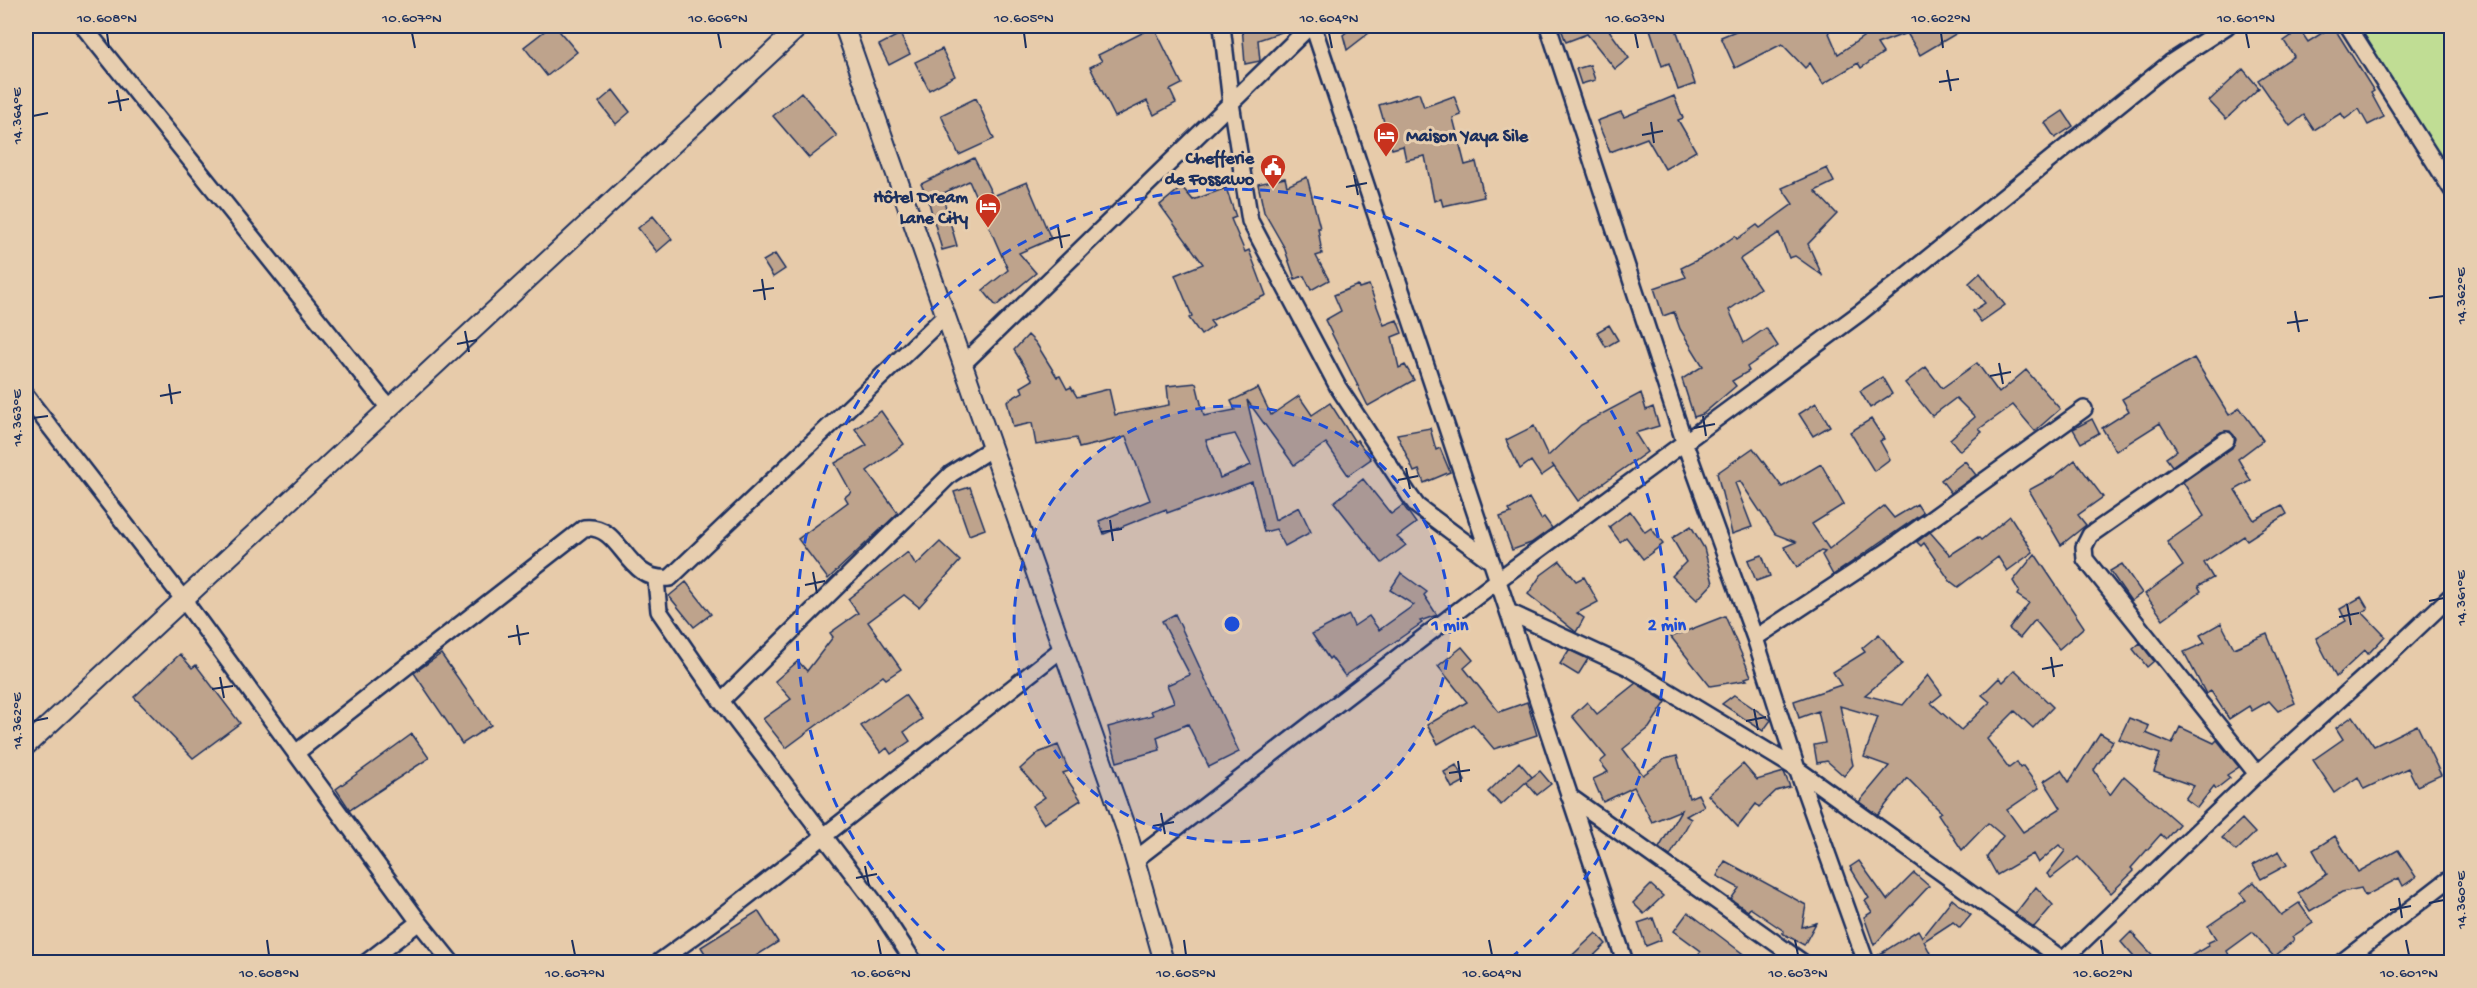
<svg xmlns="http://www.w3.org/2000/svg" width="2477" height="988" viewBox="0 0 2477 988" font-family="'Gochi Hand',sans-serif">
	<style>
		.grass { fill: #c0dd94; stroke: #6e8679; stroke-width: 1.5 }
		.building { fill: #bea38c; stroke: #1b2f5e; stroke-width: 1.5; fill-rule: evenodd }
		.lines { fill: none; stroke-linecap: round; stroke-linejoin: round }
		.minor-casing { stroke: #1b2f5e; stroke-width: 20 }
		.tertiary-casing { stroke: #1b2f5e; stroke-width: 22 }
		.minor { stroke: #e7ceaf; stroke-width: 15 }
		.tertiary { stroke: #e7ceaf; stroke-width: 18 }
		.ticks { fill: none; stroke: #1b2f5e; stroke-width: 2 }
		.ring { fill: none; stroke: #1d4ed8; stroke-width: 3; stroke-dasharray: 10 8 }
		.labels { text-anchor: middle; stroke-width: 6; stroke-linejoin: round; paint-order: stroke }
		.poi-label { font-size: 18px; font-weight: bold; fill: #1b2f5e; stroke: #e7ceaf; text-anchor: end }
		.centre { fill: #1d4ed8; stroke: #e7ceaf; stroke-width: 3 }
		.ring-label { font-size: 18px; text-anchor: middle; font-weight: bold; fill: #1d4ed8; stroke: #e7ceaf; stroke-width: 6; stroke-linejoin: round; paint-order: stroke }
		.neatline { fill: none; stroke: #1b2f5e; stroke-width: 2 }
		.ticks-label { font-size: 15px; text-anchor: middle; fill: #1b2f5e }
	</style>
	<rect width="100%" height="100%" fill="#e7cbaa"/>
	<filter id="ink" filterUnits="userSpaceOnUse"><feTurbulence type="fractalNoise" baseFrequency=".0167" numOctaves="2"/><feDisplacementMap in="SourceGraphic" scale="12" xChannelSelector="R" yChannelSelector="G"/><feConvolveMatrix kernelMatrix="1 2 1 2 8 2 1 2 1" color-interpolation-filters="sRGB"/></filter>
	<g filter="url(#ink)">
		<path class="grass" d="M2348,26h103v164z"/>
		<path class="building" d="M551,26h4l22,26 -30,24 -23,-29z
			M1242,26h52v2l-36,12 2,21 -15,3z
			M1354,26h24l-31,24 -4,-15z
			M1560,26h46l23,32 -14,11 -28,-35 -21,8z
			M1649,26h26l20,58 -17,6 -9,-27 -7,3z
			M1748,26h78l12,28 41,-28h90l-49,29 -13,-22 -30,11 6,9 -22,15 -3,-5 -35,21 -13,-21 -5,5 -23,-24 -47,24 -14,-31z
			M2333,26l41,65 -3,2 13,24 -16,8 -9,-16 -14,10 -4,-6 -27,17 -10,-15 -14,11 -32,-46 36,-24 -10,-15 16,-11 8,12z
			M1154,27l28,57 -12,6 6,13 -22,12 -7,-14 -32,16 -25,-50 12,-6 -4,-6z
			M900,34l10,20 -21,11 -10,-20z
			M942,49l13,27 -26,14 -14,-28z
			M1590,65l5,15 -14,4 -5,-15z
			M2243,69l16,19 -33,31 -17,-18z
			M613,90l17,22 -14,12 -17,-22z
			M801,92l36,44 -28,22 -36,-42z
			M1419,93l5,14 30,-11 7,19 -8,3 12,47 11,-3 8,35 -41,9 -2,-7 -7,2 -9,-45 -19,4 -3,-14 -11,3 -13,-44z
			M1674,96l9,22 -5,2 18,31 -31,18 -18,-31 -37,14 -13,-31 24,-9 3,5z
			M976,98l18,41 -35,16 -18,-40z
			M2063,111l10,15 -18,12 -10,-15z
			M974,158l19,38 34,-14 24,57 -32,14 17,20 -40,33 -13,-16 25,-20 -39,-89 -27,13 15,52 -15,4 -14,-51 -7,-15z
			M1827,168l7,14 -19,9 22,23 -29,30 14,31 -27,-19 -6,2 -10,-25 -39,26 20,29 -31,22 15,33 22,-15 12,18 -31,21 2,4 -17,10 4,5 -33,28 -9,3 -12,-38 21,-13 -23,-37 -6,-17 -11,4 -9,-28 32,-11 -5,-9 26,-13 28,-19 2,3 20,-14 3,3 33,-24 -11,-16z
			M1307,177l13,51h-2l4,26 -6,2 13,24 -18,10 -7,-14 -9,3 -11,-32 -20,-35 -6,-28 27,-6 2,8z
			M1182,187l11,13 33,-12 10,29 -5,2 14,33 4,-2 17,45 -56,26 4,5 -13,9 -12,-17 3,-2 -17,-41 28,-11 -43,-59z
			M653,216l19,23 -15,13 -19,-24z
			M775,254l10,15 -12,8 -10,-16z
			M1980,273l25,32 -24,17 -8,-11 12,-8 -16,-20z
			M1358,285l1,3 10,-3 15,40 13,-5 5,13 -10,4 7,31 6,-3 9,15 -46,26 -43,-86 16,-9 -7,-16z
			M1609,325l9,15 -12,7 -9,-15z
			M1028,335l8,8 21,34 3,-1 7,13 4,-2 6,10 32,-8 6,26 54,-10 -2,-19 29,-3 8,33 31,-6 -4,-9 27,-13 13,27 28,-19 13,19 18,-12 25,39 2,-2 14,19 -23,16 -22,-32 -32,22 -47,-65 28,120 24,-13 12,25 -26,14 -9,-17 -12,3 -12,-50 -85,31 -1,-4 -62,25 -5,-13 51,-21 -24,-63 -47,11 -3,-10 -40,7 -4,-22 -19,4 -6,-26 16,-9 -2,-5 12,-7 -19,-30zM1235,434l16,31 -31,13 -14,-38z
			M2194,358l35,57 11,-7 23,32 -25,19 13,22 -16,9 19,30 28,-15 5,9 -40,26 -3,-4 -35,23 -5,4 9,15 -15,8 3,5 -38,28 -18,-25 38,-28 -16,-24 37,-26 -21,-34 49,-34 4,-9 -6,-8 -9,1 -49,34 -6,-8 11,-8 -17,-27 -44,28 -14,-23 27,-17 -7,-12z
			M1977,363l22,30 27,-23 34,39 -25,22 -22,-26 -34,24 3,3 -22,19 -10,-12 25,-22 -19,-19 -24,18 -27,-33 21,-16 16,21z
			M1882,377l10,17 -22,14 -10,-17z
			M1641,393l5,17 7,-3 6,19 -24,7 12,19 -69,49 -26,-37 2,3 -13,9 -10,-15 -11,8 -14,-29 28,-14 14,30 33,-31z
			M1816,403l14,23 -17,10 -14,-22z
			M881,411l23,33 -37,27 31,42 -70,66 -30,-40 50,-37 -3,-5 6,-5 -16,-29 32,-18 -12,-16z
			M1871,419l13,20 -4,2 10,18 -16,12 -24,-39z
			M2092,419l7,14 -18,10 -8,-14z
			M1430,428l6,22 4,-2 10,24 -26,11 -5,-13 -5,2 -17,-38z
			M1753,448l29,39 39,-23 23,40 -32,20 17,25 55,-43 10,12 23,-14 6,9 -90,62 -11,-20 3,-3 -4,-1 -24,16 -13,-20 12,-5 -21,-8 -35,-53 -5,2 17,44 -20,7 -15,-61z
			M2075,460l28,37 -25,18 8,10 -25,20 -32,-55 26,-14z
			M1965,461l11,14 -25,18 -10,-13z
			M1363,479l28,35 12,-9 13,18 -19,14 9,8 -24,18 -48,-61z
			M970,487l15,42 -16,6 -15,-43z
			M1529,498l12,21 3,-2 8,11 -21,15 -19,7 -12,-33 11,-4 -2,-3z
			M1630,511l15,21 6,-4 12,16 -20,15 -17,-22 -6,5 -11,-15z
			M2010,516l23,36 -26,19 -9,-14 -40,30 -8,-6 -26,-38 -3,3 -4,-4 13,-10 20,23 28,-18 3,3z
			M1691,526l13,22 9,35 -16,17 -25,-24 14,-14 -14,-24z
			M940,542l20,19 -41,46 -15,-12 -36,27 33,47 -15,10 -3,-3 -97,72 -23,-29 28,-20 -16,-18 23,-20 9,10 26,-34 -3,-4 28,-20 -10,-14 60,-47 8,13z
			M2035,554l49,73 -25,22 -24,-29 -15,18 -11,-9 20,-26 -12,-8 2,-4 -6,-10z
			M1762,555l8,21 -14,5 -8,-21z
			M1560,561l16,20 8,-4 14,25 -21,11 7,5 -8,14 -48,-38 13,-19z
			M2122,564l20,29 -11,8 -21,-30z
			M1401,573l26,19 -3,3 13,20 -17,6 2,2 -77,53 -14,-19 -2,2 -17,-25 37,-19 5,11 15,-10 10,14 35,-25 -24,-15z
			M686,582l25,32 -17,13 -25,-31z
			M2361,597l7,12 -6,3 23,24 -17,18 -3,-4 -29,27 -20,-39 30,-17 -6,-12z
			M1175,614l64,138 -30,15 -21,-43 -31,13 3,13 -43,12 -9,-35 45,-12 -2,-4 23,-9 -7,-17 23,-10 -28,-54z
			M1725,616l26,60 -6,2 2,2 -37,6 -39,-49z
			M2221,623l13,25 33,-14 28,69 -17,8 -9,-10 -17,10 -3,-5 -20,13 -18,-28 -5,3 -22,-42 21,-9 -5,-8z
			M1879,634l23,30 -37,31 38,10 25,-30 14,19 -11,9 30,27 29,-28 -8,-7 17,-17 4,4 12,-12 38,37 -20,21 -18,-17 -28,28 22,29 8,-6 3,6 3,-2 16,22 -32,22 16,22 38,-24 -17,-27 17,-11 8,12 31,-49 13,8 -19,29 16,25 14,-19 55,48 -13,15 -5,-5 -30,34 3,3 -23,22 -33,-36 -27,21 -4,-4 18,-23 -6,-6 -21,18 -5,-9 -36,21 -10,-18 16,-21 -15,-13 -26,27 -24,-36 3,-2 -34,-34 -29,37 -19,-13 30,-36 -25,-9 14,-40 -38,-11 13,59 -9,11 -17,-15 -10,2 -3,-18 11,-2 -7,-32 -19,7 -5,-17 47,-16 -8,-13 32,-20 -3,-4z
			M2140,643l14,18 -7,6 -14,-18z
			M1462,647l11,13 -9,8 35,44 28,-10 10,33 -43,14 -21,-25 -35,20 -11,-19 40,-23 -29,-36z
			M1569,650l19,9 -10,16 -18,-11z
			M180,654l12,14 4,-3 44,58 -47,35 -59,-61z
			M441,654l50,71 -29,19 -48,-71z
			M1636,683l30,19 -17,26 -26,21 20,26 22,-16 12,-3 12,42 9,-4 6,12 -18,10 5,3 -21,37 -11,-8 22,-38 -29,12 -18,-35 -31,15 -10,-23 15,-7 -8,-10 6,-5 -34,-41 15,-14 10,12z
			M905,695l17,24 -18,13 6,9 -19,13 -4,-6 -6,5 -20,-27z
			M1734,695l37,25 -8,11 -41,-27z
			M2353,716l21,30 43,-21 24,50 -24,11 -9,-18 -44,21 -6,-12 -23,16 -22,-33 30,-21 -7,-11z
			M2129,718l20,8 -3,7 26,11 8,-17 34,16 3,-3 22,27 -12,8 3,3 -14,11 -2,-3 -17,22 -12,-9 9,-13 -40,-14 6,-18 -41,-15z
			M412,734l17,24 -79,52 -14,-21z
			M1058,745l11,26 -6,2 18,27 -37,24 -12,-18 13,-9 -25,-28 18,-16z
			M1519,762l13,15 -5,4 13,-10 11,13 -14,11 -11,-13 -25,23 -13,-13z
			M1743,764l14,16 27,-8 6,15 -14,4 -17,16 -3,-3 -18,23 -30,-32z
			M1456,765l9,16 -13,7 -8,-16z
			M2242,819l13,14 -19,18 -14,-13z
			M2335,836l23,36 40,-22 18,27 -13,9 -4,-8 -34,18 -4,-8 -19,4 -32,19 -12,-18 29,-19 -14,-24z
			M2279,851l8,14 -26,14 -8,-14z
			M1725,861l81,44 -4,22 14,-4 -12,22 -22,-12 2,-2 -34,-23 -2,3 -17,-12 8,-11 -22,-12z
			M1859,861l28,39 27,-27 15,13 -55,59 -10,-28 8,-5 -7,-11 4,-3 -19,-31z
			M2254,882l27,33 18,-12 14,20 -21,14 2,3 -20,17 -21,-25 -26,19 6,12h-54l29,-17 -1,-3 9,-4 -8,-13 38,-26 -6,-7z
			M1651,885l12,11 -19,18 -11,-11z
			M2036,887l17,18 -19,22 -19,-13z
			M1952,899l19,16 -11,13 -7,-6 -29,19 11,22h-59l-1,-6 43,-27 4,7z
			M758,911l20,31 -33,21h-34l-10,-16z
			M1688,912l37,28 30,23h-64l10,-12 -27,-20z
			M1653,918l8,22 -15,6 -8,-23z
			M2131,932l29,31h-21l-18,-21z
			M1596,933l10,11 -20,19h-22z"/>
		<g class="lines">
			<g class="minor-casing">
				<path id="minor" d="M83,26l306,382
					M1222,26l9,77 19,118 88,166 71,108 8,11 75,56
					M1313,26l312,936
					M1548,26l137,418 70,194 42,131 69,193
					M2348,26l104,164
					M963,364l347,-338
					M26,396l157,203 236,323 -52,40
					M2226,440l-136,95 -6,12 1,12 172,215
					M656,580l3,31 62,90 155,203 38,58
					M1509,612l119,55 169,102 269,193
					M1755,638l132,-87 197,-142
					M721,701l230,-227 41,-26
					M297,752l287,-224c39,-5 40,55 86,50l276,-263
					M1569,796l233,166
					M1136,859l362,-279 363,-268 309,-249 57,-37
					M419,922l32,40
					M659,962l62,-45 342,-269
					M2061,962l196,-188 135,-122 60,-57
					M2342,962l110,-85"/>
			</g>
			<g class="tertiary-casing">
				<path id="tertiary" d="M844,26l284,809 36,127
					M26,746l774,-720"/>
			</g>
			<use href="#minor" class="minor"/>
			<use href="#tertiary" class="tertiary"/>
		</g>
	</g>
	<path class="ticks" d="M107,33l2,15M412,33l3,15M718,33l3,15M1024,33l2,15M1329,33l3,15M1635,33l3,15M1941,33l2,15M2246,33l3,15M1947,70l4,21M1939,82l20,-3M117,90l4,21M108,103l21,-4M33,116l15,-3M1651,122l3,21M1642,135l21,-4M1354,175l4,20M1346,187l21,-4M1058,227l4,21M1049,239l21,-4M762,279l3,21M753,291l21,-3M2429,298l15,-2M2295,311l4,21M2287,323l21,-3M465,331l4,21M457,344l20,-4M1999,363l4,21M1990,376l21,-4M169,384l3,20M160,396l21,-4M1703,416l3,20M33,418l15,-2M1694,428l21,-4M1406,468l4,21M1398,480l20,-4M1110,520l3,21M1101,532l21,-3M813,572l4,21M805,585l20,-4M2429,601l15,-3M2347,604l4,21M2339,617l20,-4M517,625l3,20M508,637l21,-4M2051,657l3,20M2042,669l21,-4M220,677l4,21M212,689l21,-3M1754,709l4,21M33,721l15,-3M1746,721l20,-4M1458,761l3,21M1449,773l21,-3M1161,813l4,21M1153,826l21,-4M865,866l4,20M856,878l21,-4M2399,898l3,20M2429,903l15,-3M2390,910l21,-4M267,940l2,15M572,940l3,15M878,940l3,15M1184,940l2,15M1489,940l3,15M1795,940l3,15M2101,940l2,15M2406,940l3,15"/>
	<circle cx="1232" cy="624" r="218" fill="#1d4ed8" fill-opacity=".12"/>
	<g class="ring">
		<circle cx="1232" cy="624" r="218"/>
		<path d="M958 962A435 435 0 1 1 1506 962"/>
	</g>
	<defs>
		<g id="hotel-pin" transform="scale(1.35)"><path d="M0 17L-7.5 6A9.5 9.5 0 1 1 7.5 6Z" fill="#c8321e" stroke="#e7ceaf"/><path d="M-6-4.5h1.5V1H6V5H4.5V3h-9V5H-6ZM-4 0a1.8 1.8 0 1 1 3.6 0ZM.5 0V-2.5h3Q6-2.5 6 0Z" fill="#fff"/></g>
		<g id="civic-pin" transform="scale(1.35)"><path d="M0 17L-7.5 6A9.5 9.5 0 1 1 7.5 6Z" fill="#c8321e" stroke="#e7ceaf"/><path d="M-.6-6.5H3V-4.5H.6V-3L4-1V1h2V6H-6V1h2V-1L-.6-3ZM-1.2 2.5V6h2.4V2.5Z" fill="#fff"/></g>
	</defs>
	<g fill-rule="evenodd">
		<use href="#hotel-pin" x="1386" y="135"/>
		<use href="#civic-pin" x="1273" y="167"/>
		<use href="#hotel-pin" x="988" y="206"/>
	</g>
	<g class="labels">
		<g class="poi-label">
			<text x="1406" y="141" text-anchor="start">Maison Yaya Sile</text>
			<text x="1254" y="163">Chefferie<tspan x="1254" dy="21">de Fossawo</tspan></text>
			<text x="968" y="202">Hôtel Dream<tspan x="968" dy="21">Lane City</tspan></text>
		</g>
	</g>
	<circle cx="1232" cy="624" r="9" class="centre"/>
	<g class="ring-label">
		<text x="1450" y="630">1 min</text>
		<text x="1667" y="630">2 min</text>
	</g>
	<rect width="2477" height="988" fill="none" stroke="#e7ceaf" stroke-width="66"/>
	<rect x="33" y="33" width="2411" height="922" class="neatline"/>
	<g class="ticks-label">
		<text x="107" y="22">10.608°N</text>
		<text x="412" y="22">10.607°N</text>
		<text x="718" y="22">10.606°N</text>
		<text x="1024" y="22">10.605°N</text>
		<text x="1329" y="22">10.604°N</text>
		<text x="1635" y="22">10.603°N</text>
		<text x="1941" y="22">10.602°N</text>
		<text x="2246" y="22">10.601°N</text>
		<text transform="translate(16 116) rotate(-90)" y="5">14.364°E</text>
		<text transform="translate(2460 296) rotate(-90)" y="5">14.362°E</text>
		<text transform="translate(16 418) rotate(-90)" y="5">14.363°E</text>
		<text transform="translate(2460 598) rotate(-90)" y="5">14.361°E</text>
		<text transform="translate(16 721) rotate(-90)" y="5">14.362°E</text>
		<text transform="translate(2460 900) rotate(-90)" y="5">14.360°E</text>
		<text x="269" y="977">10.608°N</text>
		<text x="575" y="977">10.607°N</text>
		<text x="881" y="977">10.606°N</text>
		<text x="1186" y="977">10.605°N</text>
		<text x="1492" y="977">10.604°N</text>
		<text x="1798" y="977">10.603°N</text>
		<text x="2103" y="977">10.602°N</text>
		<text x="2409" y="977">10.601°N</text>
	</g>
</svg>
